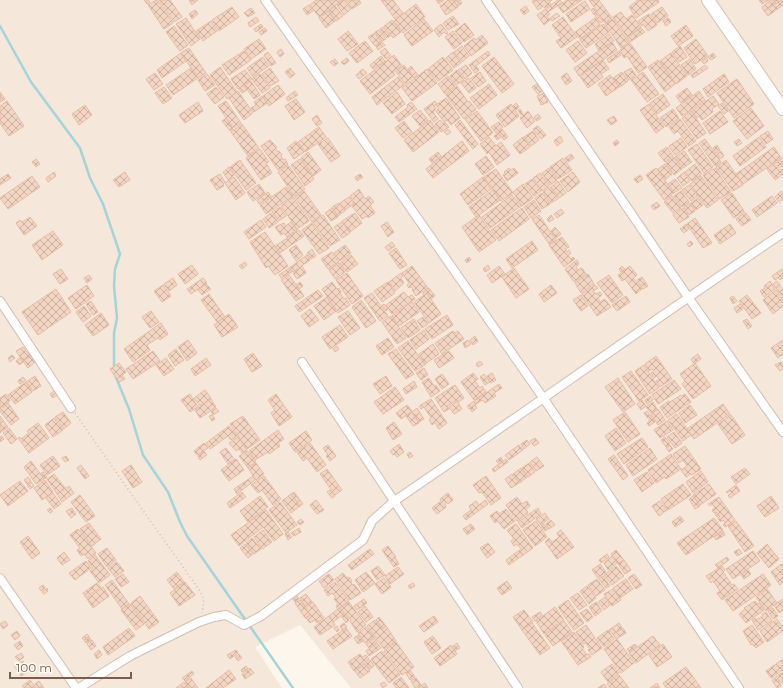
<svg xmlns="http://www.w3.org/2000/svg" width="783" height="688" viewBox="0 0 783 688" font-family="Montserrat,sans-serif">
	<style>
		.residential { fill: #f5e8da }
		.lines { fill: none; stroke-linecap: round; stroke-linejoin: round }
		.stream { stroke: #a5d3da; stroke-width: 2.5 }
		.building { fill: url(#building-cross-hatch); stroke: #e6bba3 }
		.street-casing { stroke: #d1beb0; stroke-width: 10 }
		.secondary-casing { stroke: #d6c0b0; stroke-width: 14 }
		.path { stroke: #d9b8a5; stroke-width: 1.5; stroke-dasharray: 1 3; stroke-linecap: butt }
		.street { stroke: #fff; stroke-width: 8 }
		.secondary { stroke: #fff; stroke-width: 12 }
	</style>
	<defs>
		<pattern id="building-cross-hatch" width="8" height="8" patternUnits="userSpaceOnUse"><rect width="8" height="8" fill="#f3d5c3"/><path d="M0 0l8 8M0 8l8-8" fill="none" stroke="#cab0a1"/></pattern>
	</defs>
	<rect width="100%" height="100%" fill="#fdf6ec"/>
	<path class="residential" d="M0,0h783v688h-432l-51,-63 -45,22 27,41h-282z"/>
	<g class="lines">
		<path class="stream" d="M0,26l31,56 49,66 10,30 13,26 17,50 -5,15 -1,17 3,32 -3,15v37
			M115,375l14,34 14,46 25,37 12,30 7,14 106,152"/>
	</g>
	<path class="building" d="M144,0h4l2,2 -3,2z
		M156,0h1l16,23 -9,6 -16,-24z
		M159,0h11l12,17 -8,5z
		M189,0h9l-6,5z
		M316,0h27l-24,17 -9,-12z
		M344,0l7,9 -7,6 -7,-10z
		M346,0h13l2,3 -9,6z
		M381,0h12l10,13 -8,6z
		M436,0h8l-5,4z
		M448,0h5l5,7 -12,8 -6,-9z
		M453,0h7l2,3 -4,3z
		M534,0h18l-3,2 2,2 -6,4 -1,-2 -6,4 -6,-9z
		M558,0h2l2,3 -14,9 2,2 -3,2 3,4 -6,5 -7,-10z
		M567,0h15l-19,13 -5,-7z
		M589,0h10l13,18 -7,5z
		M638,0h20l1,2 -23,16 -7,-11z
		M759,0h10l-7,4z
		M771,0h8l-15,11 -2,-4z
		M781,0h2v5l-15,11 -4,-5z
		M585,1l5,8 -19,13 -5,-8z
		M416,4l9,13 -22,16 -9,-12z
		M309,5l4,6 -6,4 -4,-6z
		M335,6l8,10 -7,5 -7,-10z
		M526,6l3,5 -5,4 -4,-5z
		M232,7l7,10 -20,14 -7,-11z
		M662,7l6,9 -11,7 -6,-9z
		M251,8l4,5 -7,4 -4,-4z
		M593,8l4,5 -3,2 -3,-5z
		M195,10l3,4 -6,5 -3,-5z
		M328,11l7,10 -9,7 -7,-10z
		M621,12l5,7 6,-4 9,12 -14,10 -14,-20z
		M557,13l3,3 -8,5 -2,-3z
		M597,14l6,7 -3,2 -5,-7z
		M649,14l8,11 -9,6 -5,-7 -1,2 -4,-5z
		M453,16l6,8 -11,6 -5,-7z
		M256,17l3,4 -9,6 -2,-4z
		M563,17l14,20 -16,11 -5,-7 5,-3 -9,-13z
		M186,18l14,21 -9,7 -15,-22z
		M595,18l5,7 -20,14 -5,-7z
		M668,18l3,4 -5,4 -3,-5z
		M424,19l9,12 -21,15 -8,-11z
		M613,19l16,24 -8,5 -16,-24z
		M392,20l9,12 -8,6 -9,-12z
		M211,21l6,10 -14,10 -7,-10z
		M465,23l9,12 -10,7 -9,-11z
		M261,24l2,3 -7,5 -2,-3z
		M441,24l7,9 -2,1 -2,-2 -5,5 -5,-7z
		M603,24l6,8 -23,16 -6,-8z
		M686,25l7,11 -15,10 -7,-10z
		M174,26l14,19 -8,6 -14,-19z
		M383,27l7,9 -3,2 -7,-9z
		M265,28l2,3 -6,4 -2,-3z
		M641,28l4,4 -15,10 -3,-4z
		M379,30l7,9 -4,2 -7,-9z
		M348,31l10,13 -11,7 -9,-12z
		M453,31l9,12 -8,6 -9,-12z
		M375,33l6,9 -6,4 -7,-9z
		M609,34l5,7 -15,10 -4,-7z
		M482,35l6,8 -17,13 -7,-10 10,-8 2,2z
		M259,39l7,10 -15,10 -7,-10z
		M696,39l12,17 -13,8 -11,-16z
		M365,41l8,10 -16,12 -8,-10z
		M578,41l9,12 -12,9 -9,-12z
		M382,42l3,3 -7,5 -2,-4z
		M612,42l5,8 -38,26 -5,-8z
		M630,43l17,24 -9,6 -11,-17 -3,2 -4,-8z
		M462,46l7,10 -7,6 -8,-10z
		M680,46l7,11 -8,5 -7,-10z
		M189,48l17,25 -8,5 -17,-25z
		M385,48l6,8 -5,3 -6,-7z
		M281,49l3,5 -4,3 -3,-5z
		M244,51l7,9 -22,15 -7,-10z
		M488,51l2,4 -14,11 3,4 -4,3 -6,-8z
		M619,51l2,4 -12,8 -2,-4z
		M268,52l8,11 -5,3 -7,-11z
		M453,52l8,11 -7,5 -8,-10z
		M181,53l5,8 -24,17 -5,-8z
		M671,53l16,23 -11,8 -16,-23z
		M713,53l3,4 -5,3 -3,-3z
		M394,55l8,11 -9,6 2,3 -25,19 -10,-13z
		M381,56l4,5 -12,8 -3,-4z
		M263,57l6,9 -16,11 -6,-9z
		M443,57l10,13 -15,11 -10,-12z
		M494,57l20,27 -12,9 -20,-27z
		M347,58l2,3 -5,4 -3,-3z
		M707,58l1,3 -4,3 -2,-3z
		M335,59l3,4 -4,3 -4,-4z
		M690,59l6,10 -8,6 -7,-10z
		M603,60l6,9 -8,5 2,3 -15,11 -8,-12z
		M658,60l17,24 -10,8 -17,-25z
		M404,65l9,12 -8,7 -9,-12z
		M466,65l6,8 -7,6 -7,-9z
		M705,65l3,3 -15,10 -2,-3z
		M411,66l7,9 -4,3 -6,-9z
		M220,67l17,25 -10,7 -17,-24z
		M191,68l7,10 -25,17 -7,-10z
		M270,68l9,13 -9,5 -8,-12z
		M290,68l5,6 -5,4 -5,-6z
		M631,68l5,7 -7,5 -5,-8z
		M363,69l4,4 -4,3 -4,-4z
		M427,69l10,14 -25,18 -10,-13z
		M245,70l7,9 -14,10 -7,-10z
		M457,70l7,10 -8,5 -6,-9z
		M360,72l3,4 -4,3 -3,-4z
		M480,72l6,9 -8,6 -7,-9z
		M622,72l6,9 -8,6 -7,-9z
		M643,72l16,22 -12,8 -16,-22z
		M155,73l8,11 -9,6 -8,-11z
		M567,73l5,8 -6,4 -5,-8z
		M207,74l8,11 -10,6 -7,-11z
		M260,74l10,14 -8,5 -10,-14z
		M724,74l5,8 -21,15 -5,-8z
		M610,75l9,12 -13,9 -8,-12z
		M448,76l7,10 -10,8 -7,-10z
		M398,77l6,8 -27,20 -5,-8z
		M469,78l7,10 -7,5 -8,-10z
		M737,79l17,25 -20,14 -17,-25z
		M251,81l9,14 -6,4 -10,-14z
		M489,84l8,11 -18,14 -9,-11z
		M537,84l5,7 -4,3 -6,-7z
		M244,85l3,5 -5,3 -3,-4z
		M278,85l7,9 -16,12 -6,-10z
		M457,86l11,16 1,-1 7,8 -12,10 -18,-24z
		M164,87l8,11 -9,6 -8,-11z
		M216,87l8,10 -9,7 -8,-10z
		M687,88l5,7 -11,8 -5,-7z
		M238,91l15,22 -9,7 -15,-22z
		M295,91l3,4 -10,6 -2,-3z
		M699,91l6,9 -23,16 -6,-8z
		M0,92l5,7 -5,3z
		M397,92l8,12 -13,10 -9,-11z
		M544,93l4,9 -7,3 -4,-9z
		M663,94l7,11 -13,9 -7,-11z
		M262,96l5,7 -13,9 -3,-4 5,-3 -2,-3z
		M713,96l6,8 -7,5 1,3 -11,8 -3,-4 -2,2 -5,-7z
		M446,98l14,20 -9,7 -4,-5 -3,2 -8,-11 3,-2 -3,-4z
		M296,99l9,13 -11,8 -9,-14z
		M7,101l17,25 -15,10 -9,-13v-17z
		M226,101l15,22 -8,5 -15,-22z
		M435,101l2,3 -3,2 2,3 -3,3 5,7 -4,3 -10,-13z
		M198,102l5,9 -18,12 -6,-8z
		M411,102l6,7 -18,13 -4,-5 13,-10 -1,-2z
		M516,103l3,4 -3,3 -3,-4z
		M722,103l6,8 -4,3 -6,-8z
		M511,104l8,12 -14,11 -9,-12z
		M649,104l15,23 -8,6 -16,-23z
		M85,105l7,10 -13,10 -7,-11z
		M751,108l13,18 -17,13 -14,-18z
		M520,109l3,5 -2,1 -3,-5z
		M673,109l6,9 -13,9 -6,-9z
		M420,110l8,10 -8,6 -8,-10z
		M477,111l16,22 -12,8 -16,-22z
		M528,111l7,10 -8,7 -7,-10z
		M691,111l15,22 -9,6 -15,-21z
		M720,111l8,11 -18,12 -7,-11z
		M538,114l3,4 -4,3 -3,-4z
		M317,115l5,8 -5,3 -5,-7z
		M614,116l3,5 -6,4 -4,-5z
		M226,118l7,11 -3,2 -8,-10z
		M680,119l16,22 -7,5 -11,-15 -4,3 -5,-7z
		M430,120l9,12 -26,20 -9,-12z
		M440,120l3,4 2,-2 4,5 -8,5 -6,-8z
		M460,120l18,24 -5,5 -18,-24z
		M404,121l8,11 -9,6 -8,-10z
		M499,122l4,5 -7,6 -5,-6z
		M242,124l17,24 -11,8 -17,-24z
		M538,126l8,9 -5,4 -8,-10z
		M319,127l7,10 -21,15 -7,-10z
		M448,129l3,3 -4,3 -3,-3z
		M502,129l6,8 -4,3 -6,-8z
		M533,131l6,9 -8,6 -7,-9z
		M768,131l5,8 -7,5 -6,-8z
		M498,133l3,4 -4,3 -3,-4z
		M560,136l3,5 -6,5 -3,-5z
		M489,137l7,9 5,-4 9,13 -13,10 -8,-13 -2,2 -7,-10z
		M523,137l7,10 -10,7 -7,-9z
		M759,137l7,10 -26,19 -7,-10z
		M328,138l12,18 -9,6 -13,-18z
		M681,138l6,9 -12,8 -6,-9z
		M705,139l16,23 -6,4 -16,-23z
		M739,139l3,4 -5,3 -3,-4z
		M270,140l7,7 -2,1 3,4 1,-1 3,4 -1,1 2,4 2,-1 3,5 -10,6 -17,-24z
		M617,140l2,3 -4,3 -2,-3z
		M296,141l8,11 -10,7 -7,-11z
		M462,141l7,10 -36,27 -7,-9z
		M697,144l16,23 -9,6 -16,-23z
		M717,145l3,5 -4,3 -3,-5z
		M667,147l6,9 -8,6 -7,-9z
		M774,147l7,11 -38,26 -7,-10z
		M260,149l9,13 -3,1 6,10 -11,7 -15,-22z
		M684,151l8,11 -9,6 -8,-11z
		M721,151l3,5 -4,3 -3,-5z
		M308,152l13,18 -8,6 -12,-18z
		M438,152l3,4 -9,7 -3,-4z
		M571,154l3,4 -6,4 -3,-4z
		M486,156l8,11 -11,8 -8,-11z
		M674,157l8,12 -8,6 -8,-12z
		M563,158l9,12 -14,9 -8,-12z
		M783,158v16l-8,6 -8,-11z
		M36,159l4,5 -4,3 -4,-5z
		M300,159l14,20 -9,7 -14,-21z
		M240,160l16,23 -10,7 -16,-23z
		M726,160l17,25 -10,6 -17,-24z
		M665,164l7,10 -7,6 -7,-11z
		M695,164l7,10 -10,7 -7,-9z
		M288,165l17,24 -11,7 -16,-24z
		M229,167l5,8 -6,5 -5,-8z
		M509,168l2,2 3,-2 4,5 -11,8 -4,-6 2,-2 -1,-1z
		M549,168l8,12 -7,5 -8,-12z
		M656,168l18,25 -10,7 -18,-25z
		M715,168l16,24 -12,7 -16,-24z
		M496,169l17,24 -12,8 -17,-24z
		M54,172l2,4 -8,6 -2,-4z
		M125,172l5,8 -11,7 -6,-7z
		M573,172l7,10 -12,10 -8,-11z
		M684,172l6,9 -7,5 -6,-8z
		M540,173l9,13 -7,5 -9,-13z
		M8,174l3,4 -11,7v-6z
		M220,174l5,8 -2,2 1,2 -7,4 -7,-10z
		M360,174l3,3 -6,4 -2,-4z
		M640,175l3,4 -6,4 -3,-4z
		M32,176l8,11 -32,22 -8,-11z
		M701,176l17,24 -11,8 -17,-24z
		M234,177l11,16 -9,7 -11,-17z
		M483,177l8,12 -23,16 -8,-11z
		M532,179l9,12 -7,5 -9,-12z
		M675,179l7,9 -8,5 -6,-9z
		M558,181l8,12 -7,5 -8,-11z
		M259,184l6,9 -12,8 -6,-9z
		M523,184l10,14 -11,8 -9,-14z
		M689,185l9,11 -7,5 -9,-11z
		M286,187l7,9 -27,18 -6,-9z
		M550,187l8,12 -7,4 -8,-11z
		M359,189l6,10 4,-3 5,6 -4,3 5,8 -7,5 -1,-2 -5,3 -10,-13 3,-2 -5,-8z
		M493,190l7,10 -24,17 -7,-10z
		M304,191l17,24 -9,7 -17,-25z
		M681,191l8,11 -7,5 -8,-11z
		M781,191l2,3v5l-4,3 -4,-5z
		M268,192l3,4 -12,8 -2,-4z
		M542,193l8,11 -8,5 -7,-11z
		M732,193l12,18 -10,7 -13,-18z
		M512,195l9,11 -31,22 -8,-11z
		M672,196l9,12 -8,5 -9,-11z
		M772,196l5,7 -20,14 -5,-7z
		M293,197l16,24 -12,8 -16,-23z
		M349,197l5,7 -9,6 -5,-7z
		M698,198l5,7 -7,5 -5,-7z
		M534,200l7,11 -10,7 -7,-11z
		M657,202l3,4 -6,4 -3,-4z
		M339,203l6,8 -7,5 -6,-9z
		M690,203l5,8 -6,4 -5,-8z
		M280,207l6,9 -7,5 -7,-9z
		M332,208l6,9 -7,4 -6,-8z
		M522,208l7,11 -30,22 -8,-11z
		M683,208l6,9 -10,6 -6,-8z
		M561,209l3,4 -7,5 -3,-4z
		M745,212l6,8 -9,6 -6,-7z
		M271,213l7,9 -9,6 -6,-9z
		M355,213l7,10 -12,9 -8,-11z
		M323,215l17,25 -10,6 -17,-24z
		M479,215l17,25 -17,12 -17,-25z
		M539,215l17,25 -7,4 -17,-25z
		M551,215l3,4 -5,3 -2,-3z
		M30,217l7,9 -13,9 -8,-12 4,-3 2,2z
		M695,218l17,25 -9,5 -16,-24z
		M261,220l5,7 -17,12 -5,-7z
		M291,222l6,8 -10,7 -3,-4 -3,2 -6,-8 9,-4 2,3z
		M342,222l8,11 -8,5 -8,-11z
		M387,222l7,10 -6,5 -7,-11z
		M312,223l17,25 -10,6 -17,-24z
		M686,224l3,5 -5,4 -4,-4z
		M730,224l6,9 -16,11 -6,-9z
		M555,227l6,7 -5,4 -5,-7z
		M299,230l5,6 -24,17 -5,-7z
		M53,231l10,14 -21,15 -10,-15z
		M265,232l23,34 -13,9 -7,-9 -2,2 -16,-26z
		M562,237l7,10 -4,2 2,3 2,-2 2,3 -3,2 3,4 2,-2 2,2 -11,8 -15,-22z
		M532,241l6,9 -26,18 -6,-9z
		M691,241l2,3 -4,3 -2,-3z
		M392,242l3,4 -7,5 -3,-4z
		M296,245l7,10 -7,6 -7,-11z
		M345,245l6,8 -11,8 -6,-8z
		M396,248l11,17 -7,4 -11,-16z
		M312,249l4,7 -5,3 -4,-6z
		M332,252l7,10 -11,7 -7,-10z
		M307,255l3,5 -17,12 -4,-4z
		M351,255l7,9 -11,8 -7,-9z
		M469,257l2,3 -4,3 -2,-3z
		M577,260l2,4 -3,3 2,3 4,-2 4,6 -12,8 -9,-13z
		M245,262l2,3 -5,4 -3,-3z
		M339,263l6,9 -10,7 -6,-9z
		M192,265l6,9 -13,10 -7,-10z
		M488,265l2,4 -5,3 -2,-3z
		M302,266l4,7 -9,6 -4,-6z
		M412,266l16,22 -12,8 -4,-6 1,-1 -2,-2 -2,1 -2,-3 2,-2 -7,-10z
		M499,266l6,8 -13,9 -5,-8z
		M622,266l3,3 -4,3 -2,-3z
		M630,266l7,9 -4,3 9,11 -6,5 -11,-15 -3,2 -4,-6z
		M289,268l3,4 -11,6 -2,-3z
		M514,268l15,21 -13,9 -14,-21z
		M61,269l7,10 -8,5 -7,-10z
		M782,269l1,9 -3,2 -2,-2 -3,2 -3,-4z
		M347,273l16,23 -11,8 -16,-24z
		M401,273l2,3 -2,2 3,5 -9,8 -6,-9z
		M588,274l6,10 -13,9 -6,-10z
		M89,275l3,4 -5,4 -3,-5z
		M289,275l15,21 -8,5 -15,-21z
		M609,275l14,20 -11,8 -15,-20z
		M642,277l6,9 -5,3 -6,-9z
		M173,278l4,7 -8,6 -5,-7z
		M203,278l4,5 -16,11 -4,-5z
		M770,281l5,8 -11,8 -4,-6 5,-3 -1,-2z
		M777,281l6,9v7l-10,-13z
		M300,282l3,4 -4,3 -3,-4z
		M332,282l5,7 2,-1 2,4 -1,1 4,6 2,-1 4,7 -12,8 -16,-24z
		M388,282l7,11 -13,9 -8,-11z
		M206,284l5,5 -9,6 -4,-5z
		M87,285l7,11 -18,13 -8,-11z
		M163,285l8,11 -9,6 -8,-11z
		M551,285l6,8 -13,9 -5,-8z
		M595,285l3,3 -5,3 3,3 4,-2 2,3 -4,3 2,4 5,-3 6,8 -14,9 -15,-22z
		M429,288l6,8 -4,3 -4,-6 -3,2 -1,-2z
		M56,289l15,23 -33,23 -16,-23z
		M318,290l5,6 -24,16 -4,-6z
		M776,290l7,10v6l-10,8 -10,-14z
		M404,292l4,5 4,-2 3,4 -23,15 -6,-9z
		M372,293l16,23 -8,5 -16,-23z
		M427,293l14,21 -12,9 -15,-21z
		M209,294l16,23 -8,5 -16,-22z
		M581,295l7,11 -7,5 -8,-11z
		M747,295l14,18 -9,6 -13,-18z
		M626,296l4,6 -13,9 -5,-6z
		M733,296l4,5 -4,3 -3,-6z
		M327,297l9,14 -12,9 -10,-14z
		M361,300l15,21 -10,7 -14,-21z
		M91,301l7,11 -5,3 -7,-11z
		M412,302l7,10 -20,14 -7,-10z
		M384,304l4,5 -2,2 -4,-6z
		M740,304l3,5 -6,4 -3,-5z
		M84,306l7,10 -8,6 -7,-10z
		M310,309l9,11 -10,7 -8,-11z
		M151,311l8,11 -9,6 -8,-11z
		M348,311l12,17 -10,7 -12,-18z
		M101,313l8,12 -16,11 -8,-11z
		M229,314l9,13 -16,10 -8,-12z
		M447,315l6,10 -21,14 -7,-10z
		M391,316l15,22 -9,6 -15,-22z
		M423,317l5,7 -6,4 -5,-7z
		M414,319l6,11 -12,8 -7,-10z
		M747,319l5,7 -4,3 -5,-8z
		M161,323l7,11 -8,6 -2,-2 -11,7 3,5 -17,12 -9,-13z
		M340,325l8,12 -18,12 -8,-12z
		M424,330l5,9 -13,10 -6,-9z
		M453,331l2,2 3,-2 6,8 -22,15 -7,-11z
		M475,336l3,5 -5,4 -3,-5z
		M388,338l6,9 -12,8 -6,-9z
		M188,340l9,13 -10,8 -9,-14z
		M468,340l3,4 -6,4 -2,-5z
		M783,340v14l-5,4 -7,-10z
		M408,341l17,24 -10,6 -17,-23z
		M433,344l6,10 -14,10 -6,-10z
		M337,346l2,3 -4,3 -2,-3z
		M23,347l7,9 -7,5 -7,-10z
		M176,349l8,11 -9,6 -7,-11z
		M396,349l18,25 -8,5 -18,-25z
		M153,351l7,10 -27,18 -7,-10z
		M449,351l5,7 -15,10 -5,-8z
		M253,353l9,13 -10,6 -8,-13z
		M698,354l3,5 -7,5 -3,-5z
		M12,355l3,3 -5,4 -2,-4z
		M30,356l5,6 -7,6 -5,-7z
		M656,356l16,23 -12,8 -4,-6 3,-2 -2,-3 -3,2 -3,-5 3,-2 -2,-2 -3,2 -4,-7z
		M20,358l3,4 -4,3 -3,-4z
		M166,358l8,11 -10,7 -8,-11z
		M206,358l5,7 -16,11 -4,-7z
		M480,361l3,3 -5,3 -2,-3z
		M781,362l2,3v4l-3,2 -5,-6z
		M119,363l7,9 -4,3 3,4 -6,3 -9,-13z
		M695,363l16,23 -18,13 -11,-15 3,-3 -5,-7z
		M644,365l15,23 -9,6 -15,-23z
		M424,368l4,7 -7,5 -5,-7z
		M631,371l17,24 -9,6 -17,-24z
		M473,373l5,6 -3,2 5,7 2,-2 4,6 -12,8 -13,-18z
		M492,373l4,7 -5,3 -4,-7z
		M442,374l7,10 -7,5 -7,-10z
		M484,374l6,8 -5,3 -5,-8z
		M35,376l6,10 -8,5 -7,-9z
		M386,376l6,10 -12,8 -7,-10z
		M23,377l3,3 -6,4 -2,-3z
		M429,378l5,8 2,-1 4,6 -9,6 -9,-15z
		M618,378l17,26 -12,8 -18,-25z
		M674,380l7,9 -23,15 -6,-9z
		M414,381l3,6 -11,7 -3,-5z
		M26,382l6,10 -17,12 -7,-9z
		M499,384l3,4 -8,5 2,3 -11,7 -3,-3 -13,9 -2,-3z
		M455,385l9,13 -6,4 -1,-2 -10,6 2,3 -5,3 -9,-14z
		M395,387l9,13 -21,14 -9,-12z
		M55,390l3,4 -5,4 -3,-4z
		M205,390l6,8 -11,8 -6,-8z
		M6,394l4,7 -10,7v-10z
		M190,394l8,13 -8,5 -9,-12z
		M276,394l16,23 -13,9 -8,-13 4,-3 -7,-10z
		M685,394l6,8 -24,16 -7,-11 9,-6 1,1 11,-7 1,1z
		M650,396l3,4 -6,4 -2,-4z
		M211,399l5,8 -16,11 -5,-8z
		M431,399l16,24 -8,6 -4,-6 -3,2 -3,-5 2,-2 -7,-11 -3,2 -2,-3z
		M642,400l4,6 -5,4 -4,-6z
		M457,401l5,8 -8,5 -5,-7z
		M653,402l4,7 -6,4 -5,-6z
		M8,403l11,16 -8,6 -11,-14v-2z
		M723,404l7,10 -36,25 -7,-10z
		M407,405l5,6 -11,8 -5,-6z
		M475,405l2,3 -5,4 -2,-4z
		M690,405l7,10 -12,8 -6,-10z
		M216,408l3,3 -6,4 -2,-3z
		M417,408l7,11 -5,3 -7,-10z
		M658,409l7,11 -7,5 -7,-11z
		M647,411l8,11 -6,4 -2,-3 3,-2 -6,-8z
		M63,412l8,11 -7,6 -9,-12z
		M412,412l7,11 -6,3 -7,-10z
		M625,412l15,22 -12,8 -15,-22z
		M677,414l14,21 -8,6 -15,-21z
		M212,415l3,4 -3,2 -3,-5z
		M731,415l14,20 -13,9 -14,-20z
		M0,416l8,11 -8,6z
		M243,416l17,24 -13,9 -17,-25z
		M54,418l9,12 -10,7 -8,-12z
		M667,421l6,9 -13,8 -6,-8z
		M394,422l8,12 -9,6 -7,-12z
		M38,423l11,15 -20,15 -11,-15 2,-1 1,2 8,-6 -2,-2z
		M229,426l8,10 -6,4 -3,-4 -18,13 -4,-6z
		M9,428l8,11 -6,5 -8,-11z
		M616,428l10,15 -11,8 -10,-15z
		M278,430l6,9 -6,4 2,3 -11,8 -1,-2 -13,8 -6,-9z
		M306,431l6,9 -17,12 -6,-9z
		M674,432l8,11 -7,5 -8,-11z
		M2,436l2,3 -4,3v-5z
		M238,437l9,13 -5,3 -3,-4 -3,2 -7,-8z
		M665,437l5,7 -4,3 -5,-7z
		M535,438l4,5 -5,3 -4,-5z
		M642,438l6,9 -24,17 -7,-10z
		M527,440l3,4 -6,5 -3,-5z
		M204,443l4,5 -11,7 -3,-4z
		M310,443l16,22 -9,7 -10,-14 -4,3 -6,-9z
		M399,444l5,8 -7,5 -2,-3 -2,1 -3,-4z
		M328,445l8,11 -6,5 -4,-5 2,-1 -5,-7z
		M519,445l4,5 -14,10 -4,-5z
		M670,445l3,4 -4,3 -3,-4z
		M685,446l16,23 -9,6 -1,-1 -5,3 -5,-7 6,-4 -4,-6 -4,3 -6,-9z
		M226,448l9,12 -7,4 -8,-12z
		M650,448l7,11 -24,17 -7,-11z
		M204,451l3,4 -7,5 -2,-4z
		M247,451l9,11 -8,6 -9,-12z
		M410,452l3,4 -4,2 -2,-4z
		M671,454l10,15 -15,10 -1,-2 -9,6 -8,-13z
		M614,455l14,21 -5,4 -15,-21z
		M53,456l7,10 -13,9 -7,-10z
		M66,456l3,4 -4,2 -3,-4z
		M501,457l2,4 -4,3 -3,-3z
		M537,457l7,9 -8,5 -6,-9z
		M236,459l8,11 -15,11 -8,-11z
		M506,459l2,3 -14,10 -2,-3z
		M31,461l13,18 -8,5 -12,-17z
		M256,463l8,11 -8,6 -8,-12z
		M529,463l6,9 -7,5 -6,-9z
		M81,465l8,11 -4,3 -8,-11z
		M131,465l11,17 -9,6 -11,-17z
		M521,468l6,9 -7,6 -7,-9z
		M745,468l5,6 -14,10 -5,-7z
		M327,469l15,21 -7,5 -15,-21z
		M701,471l7,11 -15,11 -7,-11z
		M43,472l4,5 -2,2 -4,-6z
		M647,472l7,11 -12,9 -8,-12z
		M54,474l11,14 -8,6 -10,-15z
		M512,474l7,9 -8,5 -6,-9z
		M253,476l2,4 -18,14 -3,-5z
		M264,476l17,23 -8,6 -11,-15 -4,3 -7,-8z
		M486,476l15,22 -10,7 -9,-13 -3,1 -6,-8z
		M28,477l3,4 -4,3 -3,-4z
		M45,480l8,12 -11,8 -8,-12z
		M20,481l8,10 -20,15 -8,-11z
		M31,482l3,4 -4,3 -3,-4z
		M683,484l8,11 -23,15 -7,-11z
		M709,484l7,10 -16,11 -7,-10z
		M736,485l4,6 -10,7 -2,-3 4,-2 -2,-2 -3,2 -1,-1z
		M69,486l5,7 -12,9 -5,-8z
		M330,490l5,6 -3,2 -5,-6z
		M242,492l4,5 -16,11 -3,-5z
		M294,492l9,12 -3,2 -9,-12z
		M53,493l8,11 -7,5 -8,-11z
		M448,493l5,7 -5,4 -1,-2 -2,2 1,3 -9,7 -5,-6 9,-7 -1,-2z
		M291,494l9,12 -9,7 -9,-12z
		M80,495l15,21 -9,6 -15,-20z
		M260,496l8,11 -20,15 -8,-11z
		M693,496l7,10 -5,3 -6,-10z
		M771,496l8,12 -14,9 -8,-11z
		M517,497l5,7 5,-3 3,5 -4,3 2,4 -11,8 -11,-16z
		M719,497l16,23 -10,7 -2,-2 2,-2 -2,-3 -3,2 -2,-4 2,-2 -1,-1 -2,2 -2,-3 2,-1 -1,-1 -2,1 -2,-3 3,-2 -3,-4 -2,2 -2,-2z
		M316,500l8,10 -7,4 -7,-9z
		M485,500l3,4 -22,16 -3,-4 8,-6 -2,-4 7,-5 3,4z
		M660,501l7,9 -8,6 -7,-10z
		M280,502l17,23 -11,8 -17,-23z
		M50,508l3,3 -3,2 -3,-3z
		M72,508l4,6 -5,4 -5,-7z
		M538,508l3,6 -19,14 -4,-6z
		M506,509l9,12 -11,8 -6,-8 -3,2 -5,-7 7,-5 2,3z
		M266,510l17,24 -9,7 -11,-14 -24,19 -8,-11z
		M545,513l4,6 -8,6 -5,-6z
		M680,516l4,5 -9,6 -3,-5z
		M714,518l9,12 -37,25 -9,-12z
		M301,519l3,3 -4,3 -3,-3z
		M551,520l4,5 -6,4 -3,-5z
		M536,521l11,16 -12,9 -12,-16z
		M736,521l18,25 -9,6 -17,-26z
		M89,523l12,16 -9,7 -12,-17z
		M471,524l4,5 -8,6 -4,-6z
		M516,524l17,24 -24,17 -3,-5 15,-11 -4,-5 -3,2 -3,-5 3,-2 -7,-9z
		M544,524l4,5 -3,2 -4,-5z
		M299,528l2,4 -7,4 -3,-3z
		M78,529l18,24 -8,6 -4,-5 -3,2 -4,-6 3,-2 -10,-13z
		M263,530l9,12 -10,7 -8,-12z
		M561,530l13,17 -17,12 -12,-17 4,-4 3,4 7,-5 -2,-4z
		M723,531l2,4 -9,5 -2,-3z
		M288,532l4,5 -4,3 -3,-6z
		M28,536l12,17 -8,6 -12,-17z
		M252,538l9,11 -7,5 -8,-11z
		M488,543l7,9 -8,6 -7,-10z
		M245,544l8,10 -5,4 -8,-10z
		M767,544l12,15 -10,9 -12,-15z
		M388,546l8,11 -1,1 4,6 -5,3 -12,-17z
		M107,548l9,12 -9,7 -9,-13z
		M370,549l4,5 -22,16 -4,-5z
		M739,549l3,4 -5,3 -3,-4z
		M616,550l8,10 -6,4 -7,-10z
		M753,551l7,10 -27,18 -7,-10z
		M64,552l6,8 -8,5 -5,-7z
		M607,554l2,3 -8,6 -2,-3z
		M95,555l15,20 -11,8 -9,-12 3,-3 -5,-7z
		M612,556l5,7 -9,7 -4,-7z
		M727,557l2,3 -11,8 -3,-3z
		M624,560l7,10 -6,4 -7,-10z
		M86,561l5,7 -16,12 -6,-7z
		M117,562l7,9 -9,6 -7,-9z
		M783,563v19l-3,3 -9,-13z
		M600,564l6,8 -8,6 -6,-8z
		M378,566l7,9 -8,5 -6,-9z
		M616,566l8,10 -12,9 -8,-10z
		M722,566l3,4 -2,2 9,13 2,-1 4,5 -16,11 -5,-7 3,-2 -7,-10 -2,2 -5,-7z
		M398,567l6,7 -14,10 -5,-8z
		M748,570l3,4 -7,5 -3,-4z
		M177,572l7,10 -10,7 -7,-9z
		M366,572l9,11 -12,9 -8,-12z
		M343,573l4,5 2,-1 3,4 -1,1 1,3 2,-1 7,9 -11,7 -15,-21z
		M123,574l6,8 -8,5 -6,-8z
		M329,574l5,6 -10,8 -5,-7z
		M634,574l8,11 -6,4 -8,-11z
		M763,574l8,11 -38,26 -8,-11z
		M603,576l7,10 -4,2 -7,-9z
		M384,578l7,9 -9,7 -7,-10z
		M597,579l8,11 -9,6 -8,-11z
		M626,579l7,10 -13,9 -7,-10z
		M112,580l17,24 -7,5 -17,-24z
		M507,581l5,7 -10,7 -5,-7z
		M185,582l10,13 -16,11 -9,-13z
		M335,582l14,19 -11,8 -2,-3 2,-2 -4,-5 2,-1 -4,-5 -4,3 -4,-6z
		M97,583l4,4 -15,11 -3,-5z
		M413,583l2,3 -5,3 -2,-3z
		M43,585l2,3 -4,3 -2,-3z
		M587,586l9,12 -7,6 -9,-13z
		M103,587l6,9 -16,12 -6,-9z
		M47,588l1,3 -4,3 -2,-2z
		M613,589l8,11 -9,6 -8,-12z
		M767,589l10,14 -11,8 -10,-14z
		M578,593l9,12 -8,5 -9,-12z
		M306,594l6,8 -7,4 -5,-8z
		M296,595l3,4 -4,3 -3,-5z
		M140,596l19,26 -10,7 -18,-26z
		M605,597l5,8 -6,5 -6,-8z
		M364,599l3,4 -10,7 -3,-4z
		M783,599v11l-4,3 -5,-8z
		M300,600l10,15 -5,3 -10,-15z
		M568,600l16,23 -10,7 -16,-23z
		M755,601l2,3 2,-1 5,7 -18,13 -7,-9 6,-5 -1,-1z
		M313,602l11,16 -7,5 -2,-3 -5,3 -4,-5 4,-3 -5,-8z
		M349,602l17,23 -9,7 -7,-11 1,-1 -11,-12z
		M596,602l6,9 -7,5 -6,-9z
		M130,604l14,20 -8,6 -15,-20z
		M365,606l8,11 -7,5 -8,-10z
		M555,607l9,13 -20,14 -8,-13z
		M339,608l5,6 -11,8 -4,-6z
		M773,608l5,8 -5,3 -5,-8z
		M587,609l6,8 -6,5 -7,-9z
		M524,610l9,12 -11,8 -9,-13z
		M540,612l2,3 -7,6 -3,-4z
		M766,612l6,9 -14,9 -6,-10 3,-2 1,2 7,-4 -1,-2z
		M345,614l4,6 -3,3 -4,-6z
		M329,616l6,9 -15,10 -6,-8z
		M434,616l4,6 -14,10 -5,-6z
		M379,617l7,9 -4,2 -6,-8z
		M777,619l6,8v4l-16,11 -7,-11z
		M375,620l7,9 4,-3 10,15 -12,8 -17,-23z
		M5,621l3,4 -5,4 -3,-5z
		M564,621l8,11 -19,14 -8,-11z
		M344,623l3,4 -5,3 -2,-4z
		M532,623l18,25 -10,7 -18,-25z
		M619,623l3,5 -9,6 -4,-4z
		M586,625l16,23 -10,7 -4,-5 2,-1 -4,-6 -2,1 -8,-12z
		M752,625l12,17 -8,6 -4,-4 -1,1 -8,-14z
		M337,626l2,4 -2,2 -3,-4z
		M366,627l8,10 -9,6 -7,-10z
		M129,628l6,8 -27,19 -5,-8z
		M346,628l6,8 -19,13 -6,-8z
		M623,628l3,5 -10,6 -3,-5z
		M608,630l6,9 -10,8 -7,-9z
		M17,631l3,5 -5,4 -4,-5z
		M574,632l10,15 -2,1 5,7 2,-1 2,3 -13,8 -17,-24z
		M87,634l2,2 -5,4 -2,-2z
		M358,635l5,6 -5,3 -4,-6z
		M433,636l8,12 -9,6 -8,-12z
		M653,636l7,9 -24,18 -7,-10z
		M89,637l2,3 -5,3 -2,-2z
		M374,638l3,4 -8,6 -3,-4z
		M617,639l17,24 -13,10 -17,-24z
		M92,640l4,6 -5,4 -4,-6z
		M20,641l3,5 -5,4 -4,-5z
		M396,642l18,25 -12,8 -18,-24z
		M377,643l4,5 -12,8 -3,-5z
		M457,643l3,5 -5,3 -3,-4z
		M635,644l2,2 -8,6 -2,-3z
		M663,644l9,13 -15,10 -8,-12z
		M451,645l6,9 -17,12 -6,-8z
		M99,650l3,5 -5,4 -3,-5z
		M236,650l2,3 -8,6 -3,-4z
		M382,651l18,24 -11,8 -18,-24z
		M21,653l3,4 -5,4 -4,-4z
		M239,654l3,4 -4,3 -3,-4z
		M360,654l2,3 4,-2 3,4 -15,12 -6,-9z
		M783,659v11l-12,8 -5,-7z
		M370,660l4,6 -4,3 -5,-5z
		M23,661l6,10 -8,5 -7,-10z
		M365,664l5,7 -10,7 -5,-7z
		M612,664l7,9 -11,9 -7,-10z
		M246,666l2,3 -6,3 -1,-2z
		M686,667l15,21h-35l-3,-5z
		M250,668l4,5 -9,6 -3,-5z
		M229,670l7,9 -13,9h-17z
		M410,670l5,7 -5,3 -4,-7z
		M192,671l2,3 -9,7 -3,-3z
		M783,672v12l-4,-4h-1l3,6 -4,2 -5,-8z
		M619,675l10,13h-19l-3,-4z
		M401,677l8,11h-13l-3,-5z
		M191,678l7,10h-9l-4,-6z
		M416,678l5,7 -6,3 -4,-7z
		M30,680l6,8h-12l-2,-2z
		M39,681l5,7h-6l-3,-4z
		M184,682l4,6h-12z
		M384,682l3,3 -4,3 -3,-4z
		M425,683l3,5h-10z
		M657,683l3,5h-10z
		M604,684l3,4h-9z"/>
	<g class="lines">
		<g class="street-casing">
			<path id="street" d="M265,0l279,399 195,289
				M486,0l202,297 95,135
				M0,301l71,107
				M302,362l216,326
				M0,578l76,110
				M79,688l51,-32 69,-34 15,-5 12,-2 18,10 17,-9 102,-76 9,-19 21,-19c131,-89 259,-181 390,-269"/>
		</g>
		<g class="secondary-casing">
			<path id="secondary" d="M708,0l75,109"/>
		</g>
		<path class="path" d="M75,413l50,72 75,106 4,8 -2,14"/>
		<use href="#street" class="street"/>
		<use href="#secondary" class="secondary"/>
	</g>
	<path d="M10 672v6h121v-6" fill="none" stroke="#7a5c4d" stroke-width="2"/>
	<text x="16" y="672" font-size="12" fill="#7a5c4d" stroke="#fffaf3" stroke-width="3" paint-order="stroke">100 m</text>
</svg>
